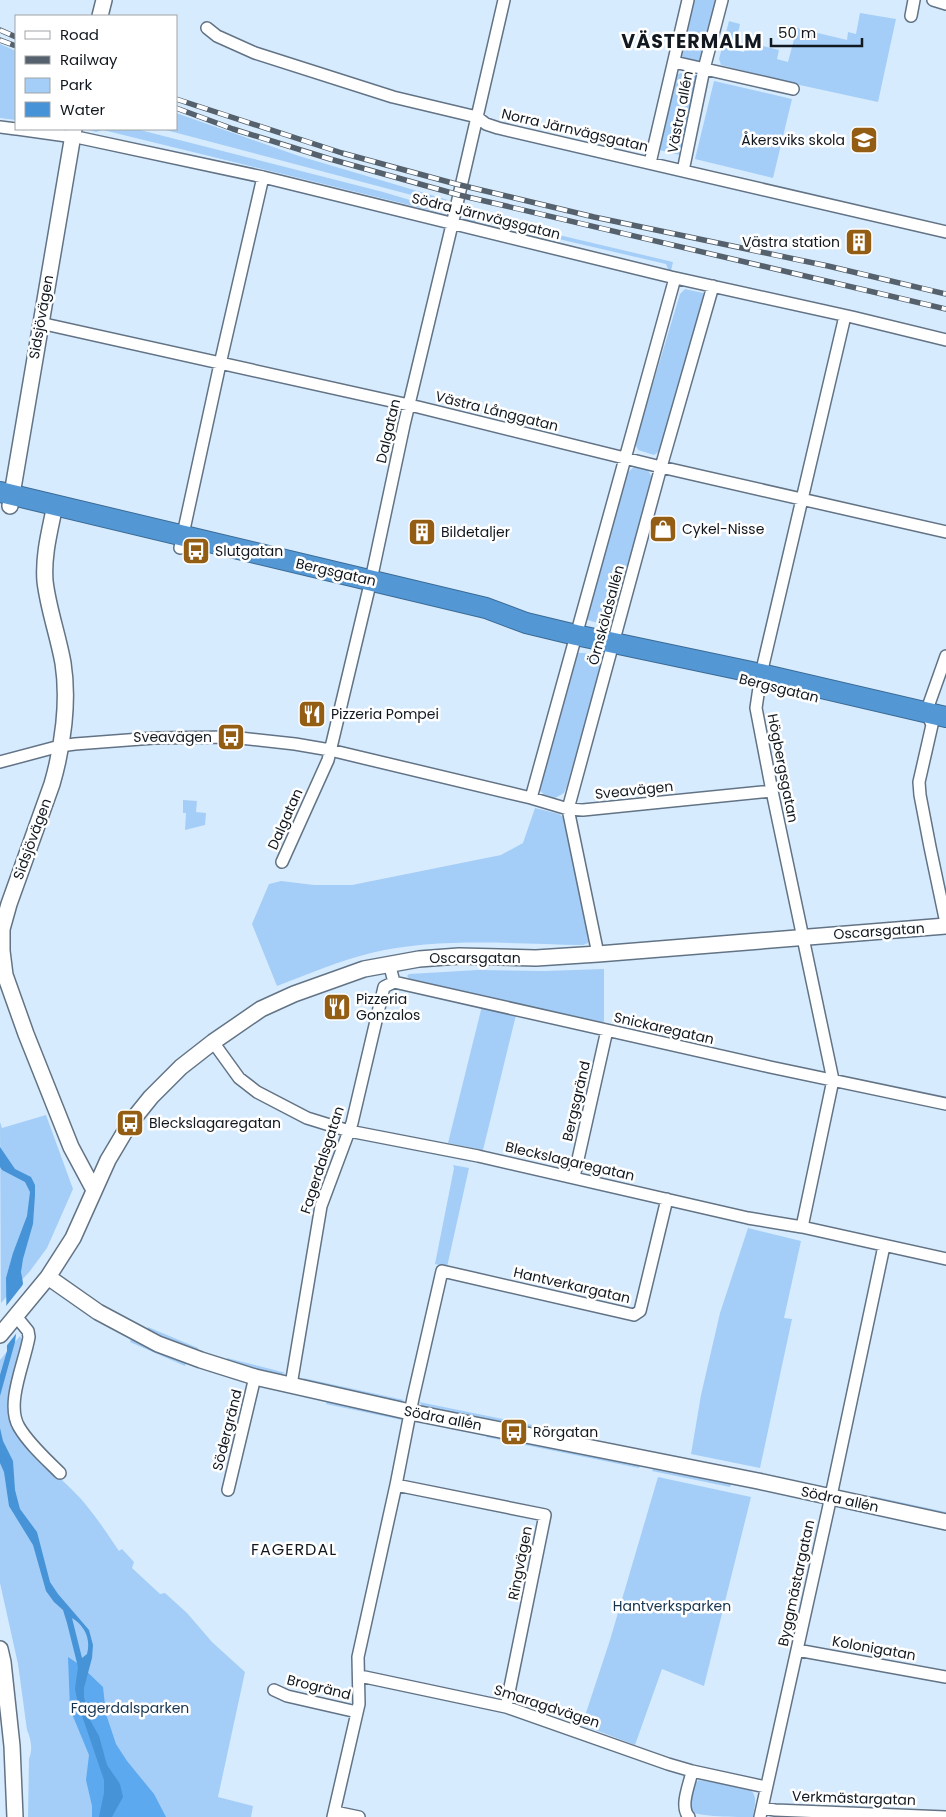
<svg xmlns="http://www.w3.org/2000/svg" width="946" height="1817" viewBox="0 0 946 1817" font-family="Poppins,sans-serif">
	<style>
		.green { fill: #a4cef7 }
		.forest { fill: #5da9ef }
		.water { fill: #4693d7; fill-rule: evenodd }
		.pier { fill: #d7ebfe }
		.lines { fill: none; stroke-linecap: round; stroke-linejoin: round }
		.street-casing { stroke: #627385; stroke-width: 14 }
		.secondary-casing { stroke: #627385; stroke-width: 18 }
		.highway-casing { stroke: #3c6b95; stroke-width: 22 }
		.street { stroke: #fff; stroke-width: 11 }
		.secondary { stroke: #fff; stroke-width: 15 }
		.highway { stroke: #5397d5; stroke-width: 20 }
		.rail-casing { stroke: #55616c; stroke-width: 5.5 }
		.rail { stroke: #fff; stroke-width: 4; stroke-dasharray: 11; stroke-linecap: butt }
		.labels { text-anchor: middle; stroke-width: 5; stroke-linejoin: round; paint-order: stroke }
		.street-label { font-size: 14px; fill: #11181f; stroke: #fff }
		.poi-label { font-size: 14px; fill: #11181f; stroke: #fff; text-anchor: start }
		.park-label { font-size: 14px; fill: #143450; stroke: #fff }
		.quarter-label { font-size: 16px; letter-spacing: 1px; fill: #11181f; stroke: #fff }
		.district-label { font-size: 19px; font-weight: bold; letter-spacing: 1px; fill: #11181f; stroke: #fff }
	</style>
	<rect width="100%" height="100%" fill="#d7ebfe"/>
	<path class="green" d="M694,0h23l-14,58 -5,4 -15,-3 -2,-4z
		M860,13l36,6 -18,83 -83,-18 -74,-19 -2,-6 10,-38 11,3 -6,26 10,2 3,-10 32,8 -2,9 11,3 9,-34 50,12 1,-8 8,2z
		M0,44l16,7v69l-16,-2z
		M680,73l16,3 2,5 -18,74 -21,-5 17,-74z
		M714,81l78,18 -19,79 -78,-19z
		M176,113l123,43 149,44 -10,2 -276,-73h14z
		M86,129h50l247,63 54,16 1,4 -335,-82 -7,2z
		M466,213l207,49 -2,9 -3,-2 -2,-5 -185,-43 -12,3 -5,-2z
		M685,289l18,4 1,7 -44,151 -6,4 -16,-5 -3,-7 45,-149z
		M634,467l14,3 4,8 -40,146 -5,2 -19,-6 -2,-6 41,-141z
		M577,653h7l12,3 5,8 -34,122 -3,7 -9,5 -10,-3 -5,-4 -1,-6 36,-130z
		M183,800l14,1 -1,11 10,1 -1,12 -20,5 1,-17h-3z
		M535,808l24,6 5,4 6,21 18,100v4l-5,2c-70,-1 -143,-8 -212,8 -32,8 -63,21 -94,33l-25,-62 17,-40 12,-3 33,4h38l149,-30 22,-12z
		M604,969v54l-22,-4 -171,-38 -4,-5 2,-2 69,-4 66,1z
		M482,1006l34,9 -33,135 -35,-7z
		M46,1115l27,74 -26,59 -17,23 -29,32 -1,-181 2,6z
		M453,1165l16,3 -22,99 -12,-3 19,-96z
		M748,1228l53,13 -17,77 8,1 -32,149 -69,-14 10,-59 19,-82z
		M148,1327l50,21 -1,3 -50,-21z
		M20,1336l3,6c-6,23 -17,50 -14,74 4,26 54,62 72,83 14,16 26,34 38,52l3,-2 12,13 -2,6 28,26 5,-1 22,20 25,29 33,30 -27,125 35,9 -2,11h-223l1,-58c4,-9 2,-20 -2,-29l-9,-66 -18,-81v-223z
		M131,1339l55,24 -1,3 -55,-24z
		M227,1358l59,15 -9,2 -50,-13z
		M303,1378l101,22 -4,2 -93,-20z
		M327,1401l73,15 2,4 -76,-16z
		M419,1402l118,24 -1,4 -113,-23z
		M487,1434l153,31 -1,3 -153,-31z
		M653,1469l78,15 -1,3 -78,-16z
		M658,1477l93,20 -47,189 -42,-17 -27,76 -53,-20 28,-85z
		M872,1496l74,16v3l-74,-15z
		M699,1780l50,9c10,6 5,18 4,28 -16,0 -54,0 -64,-6l4,-26z"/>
	<path class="forest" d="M68,1657l12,8 23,22 3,27 10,30 11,17 27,33 12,23h-74v-11l-6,-26 3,-25 -19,-46z"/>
	<path class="water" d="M0,1147l15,22 16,8 4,8v10l-2,29 -10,35 -2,13 2,11 -8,59 -15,54v-21l7,-24 -1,-73 7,-25 14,-37 3,-24 -5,-10 -23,-12 -2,-3z
		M0,1428l3,13 10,20 2,29 5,19 17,23 13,50 8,12 31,36 4,15 -1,13 -8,30v9l6,23 9,16 8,29 13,19 3,13 -11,20h-13l5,-24v-13l-26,-76 -3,-15 3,-22 -11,-44 -4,-13 -9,-8 -8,-11 -13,-46 -24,-39 -5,-34 -4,-9zM72,1618c13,8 19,21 15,36l-5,4z"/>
	<path class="pier" d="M25,1282l-6,48 -15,19 -1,-39z"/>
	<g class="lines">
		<g class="street-casing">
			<path id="street" d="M933,0l13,4
				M911,16l3,-16
				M207,28l10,8 38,17 138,44 84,20 9,7 12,4 448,104
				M674,62l119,27
				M0,127l16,2
				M17,129l64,9 182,39 408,100 181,40 94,23
				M650,163l38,-163
				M683,171l21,-102 18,-69
				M40,323l378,84 243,60 285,65
				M180,548l40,-184 43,-187
				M946,656l-17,48 -2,9 5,12 -13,57 1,13 10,52 16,76
				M0,762l60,-16 15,-2 79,-6 77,-1 64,7 35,6 201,48 37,11 15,1 189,-19
				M531,798l144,-520
				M282,862l46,-102 43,-180 33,-155 52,-217 48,-208
				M598,954l-30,-145 93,-342 52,-181
				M389,963l5,19 376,85 176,37
				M213,1042l26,36 18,14 50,26 42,13 129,25 270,62 54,9 144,32
				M574,1177l33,-147
				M802,1227l31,-147 -61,-289 -16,-83 5,-34 84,-358
				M15,1315l13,16 1,6c-4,25 -24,67 -10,90 10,17 27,32 41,46
				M291,1385l30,-179 31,-83 32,-136 10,-5
				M396,1485l149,30 -39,192
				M228,1490l27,-113
				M797,1650l149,27
				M360,1676l146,31 162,57 24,7 74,16
				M274,1690l13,6 70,16
				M762,1808l13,2 171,7
				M335,1812l24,5
				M333,1817l26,-113 -1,-47 38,-172 17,-87 29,-127 192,44 6,-4 27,-112
				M689,1817c-10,-11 1,-33 3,-46
				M760,1817l68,-307 56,-264"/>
		</g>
		<g class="secondary-casing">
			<path id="secondary" d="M100,16l4,-16
				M55,505c-5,25 -12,50 -10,76 3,27 13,54 18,82 6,38 0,83 -11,121l-43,120 -7,25v22l3,24 21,59 45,113 23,43
				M10,506l64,-377
				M48,1277l50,35 60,32 43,16 54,17 155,35 348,69 188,41
				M0,1335l48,-58 25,-39 35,-78 22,-37 21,-26 30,-30 32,-25 48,-33 33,-15 70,-25 55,-10 40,-3 77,2 62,-4 348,-28
				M0,1649l3,13 9,84 3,71"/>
		</g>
		<g class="highway-casing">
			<path id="highway" d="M0,492l486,116 40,15 50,12 185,39 185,43"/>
		</g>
		<use href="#street" class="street"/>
		<use href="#secondary" class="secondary"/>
		<use href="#highway" class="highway"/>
		<g class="rail-casing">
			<path id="rail" d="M0,30l16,7
				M0,40l16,6
				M176,99l166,54 114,31 138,33 234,49 118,28
				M176,108l57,21 97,30 129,36 487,114"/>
		</g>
		<use href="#rail" class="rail"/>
	</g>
	<defs>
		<g id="school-square" transform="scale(1.4375)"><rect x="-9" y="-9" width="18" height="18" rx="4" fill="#935d14" stroke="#fff"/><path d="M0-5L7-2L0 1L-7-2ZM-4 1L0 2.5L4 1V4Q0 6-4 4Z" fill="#fff"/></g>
		<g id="building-square" transform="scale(1.4375)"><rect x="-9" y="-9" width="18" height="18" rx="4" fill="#935d14" stroke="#fff"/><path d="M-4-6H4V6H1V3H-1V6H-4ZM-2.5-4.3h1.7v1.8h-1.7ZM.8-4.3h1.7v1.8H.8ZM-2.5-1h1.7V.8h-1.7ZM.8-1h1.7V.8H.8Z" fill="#fff"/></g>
		<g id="shop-square" transform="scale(1.4375)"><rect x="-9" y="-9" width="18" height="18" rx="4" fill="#935d14" stroke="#fff"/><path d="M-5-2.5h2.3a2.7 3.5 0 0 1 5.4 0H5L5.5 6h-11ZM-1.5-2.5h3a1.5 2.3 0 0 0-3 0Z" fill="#fff"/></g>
		<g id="bus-square" transform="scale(1.4375)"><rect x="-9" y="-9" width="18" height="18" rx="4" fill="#935d14" stroke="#fff"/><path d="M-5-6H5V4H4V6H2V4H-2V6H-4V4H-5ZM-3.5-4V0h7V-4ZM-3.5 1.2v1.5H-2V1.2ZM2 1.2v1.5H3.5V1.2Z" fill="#fff"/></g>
		<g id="restaurant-square" transform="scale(1.4375)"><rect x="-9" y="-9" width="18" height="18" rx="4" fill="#935d14" stroke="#fff"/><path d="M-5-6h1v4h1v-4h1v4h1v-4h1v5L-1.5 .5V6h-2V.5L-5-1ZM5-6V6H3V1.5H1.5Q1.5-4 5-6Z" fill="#fff"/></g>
	</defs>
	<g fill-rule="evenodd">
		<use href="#school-square" x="864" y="140"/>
		<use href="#building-square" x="859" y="242"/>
		<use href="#shop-square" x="663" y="529"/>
		<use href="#building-square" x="422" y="532"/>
		<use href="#bus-square" x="196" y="551"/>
		<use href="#restaurant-square" x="312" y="714"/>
		<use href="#bus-square" x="231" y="737"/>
		<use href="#restaurant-square" x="337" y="1007"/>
		<use href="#bus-square" x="130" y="1123"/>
		<use href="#bus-square" x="514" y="1432"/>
	</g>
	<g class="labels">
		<g class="street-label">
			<text transform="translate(680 112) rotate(-79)" y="5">Västra allén</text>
			<text transform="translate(575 130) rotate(13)" y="5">Norra Järnvägsgatan</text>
			<text transform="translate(486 216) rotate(14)" y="5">Södra Järnvägsgatan</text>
			<text transform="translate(41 317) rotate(-80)" y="5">Sidsjövägen</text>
			<text transform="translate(497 411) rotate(14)" y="5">Västra Långgatan</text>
			<text transform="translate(388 431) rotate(-77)" y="5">Dalgatan</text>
			<text transform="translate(336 572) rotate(13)" y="5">Bergsgatan</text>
			<text transform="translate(606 615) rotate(-75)" y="5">Örnsköldsallén</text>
			<text transform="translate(779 688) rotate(14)" y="5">Bergsgatan</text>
			<text transform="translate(783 768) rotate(79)" y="5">Högbergsgatan</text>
			<text transform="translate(634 790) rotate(-6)" y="5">Sveavägen</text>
			<text transform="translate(285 819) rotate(-66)" y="5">Dalgatan</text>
			<text transform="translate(32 839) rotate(-70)" y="5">Sidsjövägen</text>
			<text transform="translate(879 931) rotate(-4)" y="5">Oscarsgatan</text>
			<text x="475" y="963">Oscarsgatan</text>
			<text transform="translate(664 1028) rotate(13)" y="5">Snickaregatan</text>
			<text transform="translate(576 1101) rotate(-77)" y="5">Bergsgränd</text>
			<text transform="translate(322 1160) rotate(-72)" y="5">Fagerdalsgatan</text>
			<text transform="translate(570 1161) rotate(13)" y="5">Bleckslagaregatan</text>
			<text transform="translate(572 1285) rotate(13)" y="5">Hantverkargatan</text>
			<text transform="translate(443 1418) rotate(11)" y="5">Södra allén</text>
			<text transform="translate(227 1430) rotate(-76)" y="5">Södergränd</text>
			<text transform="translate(840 1499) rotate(12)" y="5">Södra allén</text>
			<text transform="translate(520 1563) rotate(-79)" y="5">Ringvägen</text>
			<text transform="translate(796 1583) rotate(-78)" y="5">Byggmästargatan</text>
			<text transform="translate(874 1648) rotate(10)" y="5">Kolonigatan</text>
			<text transform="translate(319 1687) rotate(14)" y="5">Brogränd</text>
			<text transform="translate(547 1706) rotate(18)" y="5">Smaragdvägen</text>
			<text transform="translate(854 1798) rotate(2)" y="5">Verkmästargatan</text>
		</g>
		<g class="poi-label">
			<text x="845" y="145" text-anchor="end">Åkersviks skola</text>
			<text x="840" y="247" text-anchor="end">Västra station</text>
			<text x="682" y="534">Cykel-Nisse</text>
			<text x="441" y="537">Bildetaljer</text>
			<text x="215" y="556">Slutgatan</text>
			<text x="331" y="719">Pizzeria Pompei</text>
			<text x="212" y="742" text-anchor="end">Sveavägen</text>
			<text x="356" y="1004">Pizzeria<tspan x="356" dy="16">Gonzalos</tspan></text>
			<text x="149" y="1128">Bleckslagaregatan</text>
			<text x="533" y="1437">Rörgatan</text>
		</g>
		<g class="park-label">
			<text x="672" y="1611">Hantverksparken</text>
			<text x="130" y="1713">Fagerdalsparken</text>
		</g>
		<g class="quarter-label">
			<text x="294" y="1555">FAGERDAL</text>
		</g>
		<g class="district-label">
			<text x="692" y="48">VÄSTERMALM</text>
		</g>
	</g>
	<rect x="15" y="15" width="162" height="115" fill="#ffffff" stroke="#a0a3a5"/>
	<rect x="25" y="31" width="25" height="8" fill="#ffffff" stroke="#a0a3a5"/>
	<text x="60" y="40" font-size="15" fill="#11181f">Road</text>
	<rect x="25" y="56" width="25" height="8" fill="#55616c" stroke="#a0a3a5"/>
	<text x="60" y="65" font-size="15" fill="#11181f">Railway</text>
	<rect x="25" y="78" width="25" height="15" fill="#a4cef7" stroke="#a0a3a5"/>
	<text x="60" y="90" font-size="15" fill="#11181f">Park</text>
	<rect x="25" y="102" width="25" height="15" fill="#4693d7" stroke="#a0a3a5"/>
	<text x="60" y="115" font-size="15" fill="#11181f">Water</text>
	<path d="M771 38v8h91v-8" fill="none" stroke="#11181f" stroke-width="2.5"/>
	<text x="778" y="38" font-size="15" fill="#11181f" stroke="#ffffff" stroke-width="4" paint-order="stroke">50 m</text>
</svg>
